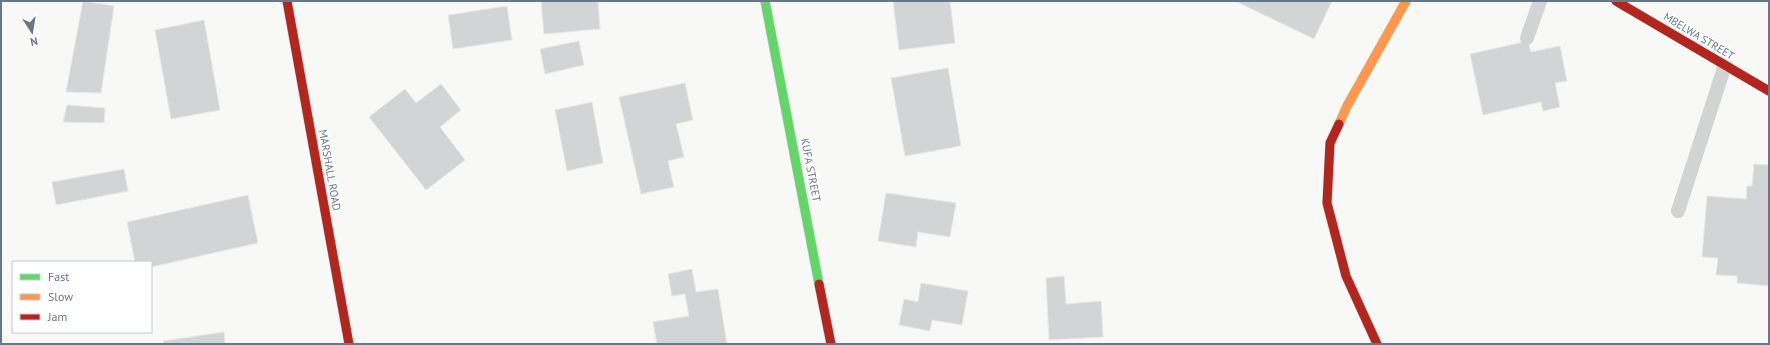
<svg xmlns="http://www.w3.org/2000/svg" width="1770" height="345" viewBox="0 0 1770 345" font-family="'PT Sans',sans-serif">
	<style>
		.building { fill: #d2d4d5; stroke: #e8e8e6 }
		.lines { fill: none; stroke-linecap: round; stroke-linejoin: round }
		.fast-casing { stroke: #d3d5d6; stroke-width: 10 }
		.slow-casing { stroke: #d3d5d6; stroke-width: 10 }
		.jam-casing { stroke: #d3d5d6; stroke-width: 10 }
		.lane { stroke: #d2d3d3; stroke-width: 14 }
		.fast { stroke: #63d668; stroke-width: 9 }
		.slow { stroke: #ff974d; stroke-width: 9 }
		.jam { stroke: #b3261e; stroke-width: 9 }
		.labels { text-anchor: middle; stroke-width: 4; stroke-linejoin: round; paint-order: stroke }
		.street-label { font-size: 11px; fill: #64788a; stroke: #fff }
	</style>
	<rect width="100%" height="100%" fill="#f8f8f7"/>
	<path class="building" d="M83,1l31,5 -13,87 -35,-1z
		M541,1h57l2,28 -56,5z
		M893,1h57l5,42 -56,7z
		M1235,1h97l-18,38z
		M507,6l5,34 -59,9 -5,-34z
		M204,20l16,90 -49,9 -16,-89z
		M579,41l5,24 -39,9 -5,-25z
		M1528,41l3,11 29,-6 7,35 -12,2 5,24 -17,4 -2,-9 -58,13 -13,-61z
		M948,68l13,78 -56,10 -14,-78z
		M685,83l8,37 -17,4 8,33 -16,4 6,26 -33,7 -22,-97z
		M441,84l20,26 -21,17 25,33 -39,30 -57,-73 36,-28 11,14z
		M592,102l11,61 -36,8 -12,-61z
		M67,105l38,3 -1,15 -41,-1z
		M1754,164l15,1v121l-32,-3v-7l-21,-1 2,-17 -16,-1 5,-61 39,3 1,-13h5z
		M124,169l4,22 -72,14 -4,-23z
		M886,193l70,10 -6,34 -32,-5 -2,15 -38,-6z
		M248,195l10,48 -107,24v-5h-16l-8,-40z
		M692,269l4,23 22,-3 9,55h-70l-4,-22 36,-6 -4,-22 -13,2 -4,-22z
		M1064,276l2,28 35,-3 2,36 -54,3 -3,-62z
		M921,283l47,8 -6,34 -30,-5 -2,11 -31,-6 5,-26 14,3z
		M224,332l1,12h-61l-1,-3z"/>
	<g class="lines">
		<g class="fast-casing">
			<path id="fast" d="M765,1l54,283"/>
		</g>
		<g class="slow-casing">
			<path id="slow" d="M1339,124l8,-18 59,-105"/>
		</g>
		<g class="jam-casing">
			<path id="jam" d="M287,1l62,343
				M1616,1l153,90
				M1339,124l-9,19 -3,60 19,73 31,68
				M819,284l12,60"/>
		</g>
		<path class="lane" d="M1527,38l13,-37
			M1678,211l47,-146"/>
		<use href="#fast" class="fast"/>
		<use href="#slow" class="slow"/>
		<use href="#jam" class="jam"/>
	</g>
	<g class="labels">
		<g class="street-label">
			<text transform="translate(1699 36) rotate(31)" y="4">MBELWA STREET</text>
			<text transform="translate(330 170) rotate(80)" y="4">MARSHALL ROAD</text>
			<text transform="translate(811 170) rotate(79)" y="4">KUFA STREET</text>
		</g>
	</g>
	<rect width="1770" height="345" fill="none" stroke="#64788a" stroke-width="4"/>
	<rect x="12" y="261" width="140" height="72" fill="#ffffff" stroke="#c1c9d0"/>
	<rect x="20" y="274" width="20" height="6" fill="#63d668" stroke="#c1c9d0"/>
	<text x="48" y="281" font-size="12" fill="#64788a">Fast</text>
	<rect x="20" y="294" width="20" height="6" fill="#ff974d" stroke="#c1c9d0"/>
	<text x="48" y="301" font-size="12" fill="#64788a">Slow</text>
	<rect x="20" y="314" width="20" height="6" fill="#b3261e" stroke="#c1c9d0"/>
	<text x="48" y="321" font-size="12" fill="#64788a">Jam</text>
	<g transform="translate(32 32) rotate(168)" stroke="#ffffff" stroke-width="3" paint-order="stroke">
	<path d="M0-3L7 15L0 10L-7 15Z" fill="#64788a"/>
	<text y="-6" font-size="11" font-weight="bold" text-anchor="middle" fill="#64788a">N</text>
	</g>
</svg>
